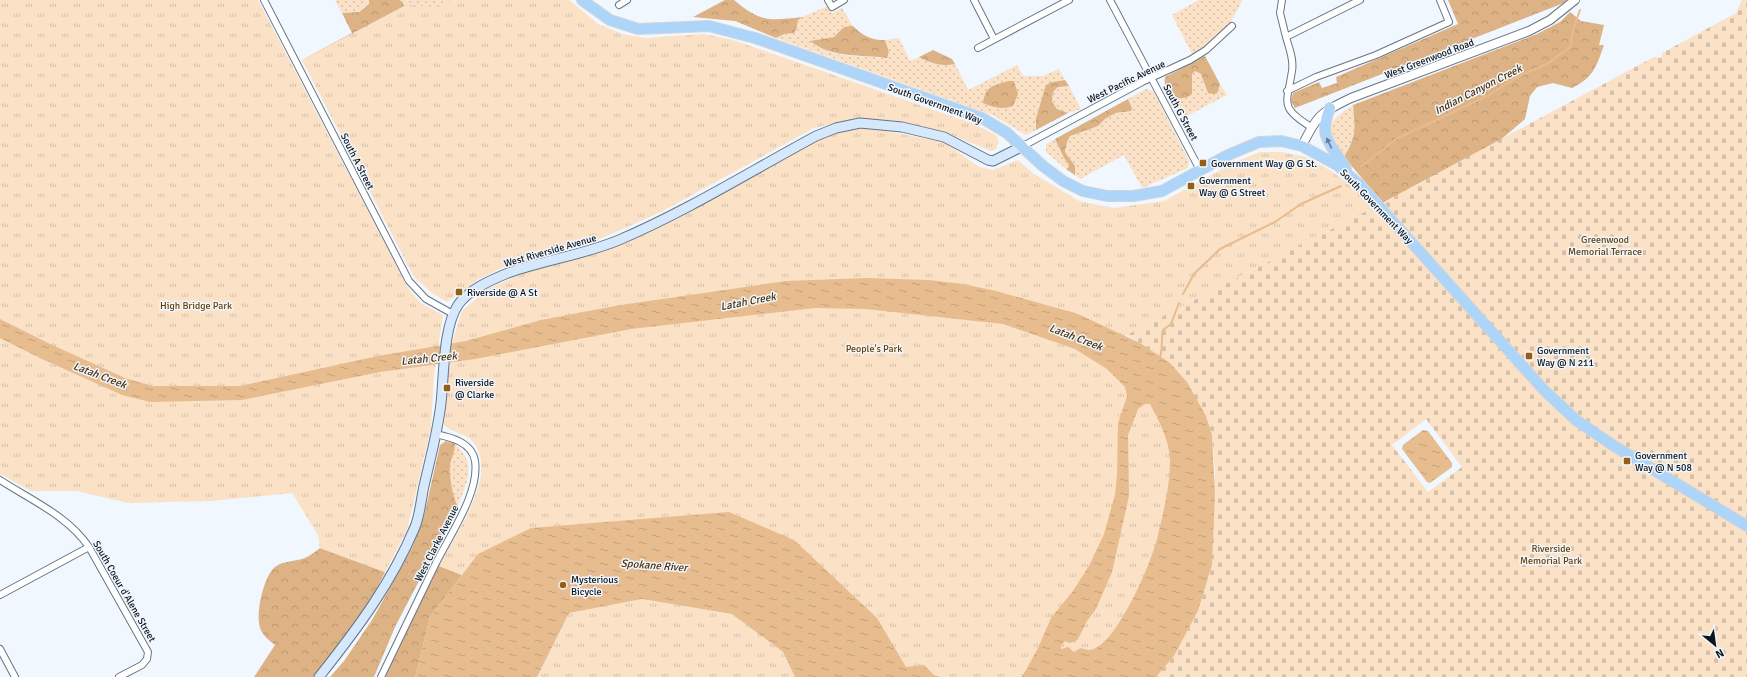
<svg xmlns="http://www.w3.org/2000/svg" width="1747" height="677" viewBox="0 0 1747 677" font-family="Signika,sans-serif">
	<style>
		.grass { fill: url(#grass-dots) }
		.forest { fill: url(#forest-crowns) }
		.cemetery { fill: url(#cemetery-stones); fill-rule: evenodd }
		.park { fill: url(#park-tufts) }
		.water { fill: url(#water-ripples); fill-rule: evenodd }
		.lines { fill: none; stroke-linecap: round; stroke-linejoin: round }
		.stream { stroke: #e7bc8e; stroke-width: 2 }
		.minor-casing { stroke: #657585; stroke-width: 8 }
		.tertiary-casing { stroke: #657585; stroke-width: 10 }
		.secondary-casing { stroke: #657585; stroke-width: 11 }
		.primary-casing { stroke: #d4d5d6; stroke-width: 12 }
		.minor { stroke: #fff; stroke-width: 6 }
		.tertiary { stroke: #fff; stroke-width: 8 }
		.secondary { stroke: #d6e9fc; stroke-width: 9 }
		.primary { stroke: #add4f9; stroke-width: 10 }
		.oneway { fill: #657e95 }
		.poi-dot { fill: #945e15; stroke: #f0f7fe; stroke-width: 1.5 }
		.labels { text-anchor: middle; stroke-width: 3; stroke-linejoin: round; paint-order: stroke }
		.street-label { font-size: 10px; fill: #0e141a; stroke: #f0f7fe }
		.poi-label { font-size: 10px; fill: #0e141a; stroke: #f0f7fe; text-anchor: start }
		.park-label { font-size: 10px; fill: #683f04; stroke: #f0f7fe }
		.water-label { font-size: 11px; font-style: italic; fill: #4d300b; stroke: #f0f7fe }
	</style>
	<defs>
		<pattern id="grass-dots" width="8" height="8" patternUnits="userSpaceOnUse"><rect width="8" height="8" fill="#fbe1c6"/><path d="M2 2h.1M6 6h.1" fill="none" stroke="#d6c0aa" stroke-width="1.8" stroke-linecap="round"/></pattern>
		<pattern id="forest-crowns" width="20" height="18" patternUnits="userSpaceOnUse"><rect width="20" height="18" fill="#ddb284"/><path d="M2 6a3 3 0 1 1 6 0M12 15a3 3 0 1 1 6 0" fill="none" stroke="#bc9871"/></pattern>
		<pattern id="cemetery-stones" width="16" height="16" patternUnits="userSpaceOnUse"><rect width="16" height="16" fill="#fbe1c6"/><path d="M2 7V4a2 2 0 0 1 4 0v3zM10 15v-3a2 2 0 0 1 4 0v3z" fill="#d6c0aa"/></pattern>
		<pattern id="park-tufts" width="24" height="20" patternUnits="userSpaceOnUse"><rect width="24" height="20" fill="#fbe1c6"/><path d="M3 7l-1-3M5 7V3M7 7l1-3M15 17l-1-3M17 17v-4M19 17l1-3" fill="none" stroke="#d6c0aa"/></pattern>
		<pattern id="water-ripples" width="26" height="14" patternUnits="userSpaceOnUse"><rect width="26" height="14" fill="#e7bc8e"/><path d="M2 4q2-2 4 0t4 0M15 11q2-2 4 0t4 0" fill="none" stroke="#c5a17a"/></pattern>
	</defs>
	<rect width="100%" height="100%" fill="#f0f7fe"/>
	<path class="grass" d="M335,0h34v3l-11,9 -16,1z
		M400,0h55l-18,7 -3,4 -26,-1z
		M1199,0h43c-11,27 -25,40 -50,54l-20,-39z
		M828,6l4,7 10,-5 11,18 -9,2 -10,9 -23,4c20,19 51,14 76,17l2,-6 -4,-12 14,-2 11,23 9,-4c11,6 23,10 36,7l13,26 49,-25 6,11h20l16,-7 6,11 -13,2c-10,16 -17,29 -16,48l-10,5 -33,-20 -217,-77 8,-4 10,-1 3,-5v-7l5,-4z
		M1195,71l6,3 7,19h8l4,-9 7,11 -42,22 -13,-21 4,3 16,-25z
		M1069,86l12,23 -13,4 -11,-4 -5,-7 1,-10 6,-5z
		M1146,89l7,2 36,70 -1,7 -46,20 -18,-33 -44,24 -5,-4v-9l-10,-14 2,-10 3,-6 28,-10 7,-7 10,-6 16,-2 1,-3 -4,-9z
		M1353,105c2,24 4,31 -9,52 -19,-27 -21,-33 9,-52z
		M1055,139l9,19 4,5 1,4 -3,2 -20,-17v-8z
		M455,444c23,21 12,36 3,62 -5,-7 -9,-31 -8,-41 1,-6 5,-12 5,-21z"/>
	<path class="forest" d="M369,0h31l8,10 -106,50 50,-27 -10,-20 17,-1 10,-8z
		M725,0h9c26,22 35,21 68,17l-5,4v7l-3,5 -10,1 -8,4 -41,-17 -42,-4z
		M1448,0h119l-3,3 -269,105 -4,-7 2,-8 26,-11 3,6 15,-5 -1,-6 122,-53z
		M1570,12l11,9 23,4 -5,20h5c-8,22 -10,32 -32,43l-19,-5 -16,4 -7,9 -5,23 -89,76 -41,22 -51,-60c13,-21 11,-28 9,-52l184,-71 23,-12z
		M853,26c9,9 19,15 32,14l4,12 -2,6c-27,-4 -54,1 -77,-17l24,-4 10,-10z
		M933,50l19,9 3,5c-13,3 -25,-1 -36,-7z
		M1205,56l15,28 -3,9 -3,1 -6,-1 -7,-19 -6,-3 -3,3v20c-13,11 -30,-1 -27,-17z
		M1065,80l4,6 -11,1 -5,5 -1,10 5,7 11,4 -32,17v-12l10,-33 6,-3z
		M1009,81h5l4,13 -5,12c-11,4 -20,1 -30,-3 3,-18 10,-17 26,-22z
		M1128,99l4,9 -1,3 -16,2 -10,6 -7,7 -28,10 -3,6 -2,10 10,14v9l-9,-6 3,-2 -1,-4 -4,-5 -9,-19z
		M446,441l9,3c0,9 -4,15 -5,21 -1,10 3,34 8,41l-63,121 -21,50h-44l14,-16 28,-41 40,-72 12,-32 16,-71z
		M320,548l65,24 -23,46 -46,59h-62l21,-32c-8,-6 -15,-12 -16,-22 -2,-14 5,-47 16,-56 9,-7 20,-5 30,-9 5,-2 11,-7 15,-10z
		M439,566l23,9 -32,42 -15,60h-31l37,-79z"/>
	<path class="cemetery" d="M1742,0h5v677h-591l18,-21 24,-45 14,-46 3,-94 -3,-36 -6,-19 -66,-73 -14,-8 252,-130 276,-148h8v-4l74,-40zM1426,419l36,48 -34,25 -36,-47z"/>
	<path class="park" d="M0,0h258l150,288 13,15 22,12 -9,61 -3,51 -24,103 -22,42 -65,-24 -2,-13 -26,-42 -80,8 -84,2 -51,-12h-46l-31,-17z
		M455,0h114l29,24 24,10 24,4 57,-4 30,6 241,84 22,11 3,7 -3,7 -5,2 -46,-19 -43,-10 -44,-4 -44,10 -155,85 -64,28 -91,26 -25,12 -32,23 -15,-9 -18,-16 -112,-217 104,-55 31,2z
		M859,126l85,16 35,25 14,3 25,-10 16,14 45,27 35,7 50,-7 71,-39 25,-10h21l25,5 25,14 47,34 -273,141 93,99 -73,232h-213l-118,-137 -316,14 -16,21 -23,-9c15,-30 61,-91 34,-124 -7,-9 -21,-9 -29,-17l7,-79 11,-35 25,-22 42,-18 74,-20 94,-44 123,-69z
		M642,599l90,15 51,38 12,25h-258l32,-64z"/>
	<path class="water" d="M866,278l63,2 34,4 33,7 82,23 62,29 30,20 17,19 19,34 6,19 3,59 -3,71 -14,46 -24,45 -18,21h-134l16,-29 13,-30 22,-27 17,-27 14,-30 11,-39 2,-20 1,-52 9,-27 -2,-9 -18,-18 -32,-20 -72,-25 -137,-15 -51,-1 -184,21 -156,30 -95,13 -138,28 -92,2 -28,-7 -80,-36 -42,-21v-19l48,24 77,35 27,8h88l138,-30 88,-15 75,-21 80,-15 165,-24zM1145,404h5c9,17 20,37 20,57 0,26 -7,53 -13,78 -7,27 -37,96 -61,109 -6,3 -10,2 -15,0l-7,4 -6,-5 -7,2v-3l4,-5 4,2 6,-1 3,-3 9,-18 9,-12 16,-37 17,-76 -1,-61 10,-26z
		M1423,430l5,1 24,32v4l-22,16 -3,-1 -25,-33 1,-4z
		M729,512l65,28 83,78 29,49 18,-2 10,10 6,2h-145l-12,-25 -51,-38 -90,-15 -73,14 -32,64h-122l15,-60 48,-63 53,-26z"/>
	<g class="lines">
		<path class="stream" d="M1361,167l35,-28 93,-44 28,-18 32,-14 21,-16 4,-20 6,-17
			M1183,294l11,-20 26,-25 55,-27 26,-18 40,-18
			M1160,357c3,-9 1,-18 3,-27l8,-6 8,-21"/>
		<g class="minor-casing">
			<path id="minor" d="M264,0l145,281 17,18 27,15
				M828,0l4,7 12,-7
				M974,0l20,39
				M1110,0l90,170
				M1282,0l-2,13 6,24
				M619,5l8,-5
				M978,48l91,-48
				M1287,91l29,-14 60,-22 73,-33 -9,-22
				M1311,127c-32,-20 -24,-23 -19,-56 2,-12 -3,-23 -6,-34l74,-37
				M1023,146l121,-65 46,-21 16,-10 26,-24
				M0,480c31,20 68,36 89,67l59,105 -1,7 -5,6 -23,12
				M0,595l89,-48
				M0,649l15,28
				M381,677c18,-37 36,-75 54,-112 14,-29 45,-72 40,-104 -3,-19 -25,-24 -40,-27"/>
		</g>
		<g class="tertiary-casing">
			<path id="tertiary" d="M1302,146c15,-31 18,-33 49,-48l178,-67 21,-11 25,-20"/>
		</g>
		<g class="secondary-casing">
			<path id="secondary" d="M319,677c38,-48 72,-93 96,-150 5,-12 6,-28 9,-41 6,-27 14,-55 17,-83 3,-26 2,-76 17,-98 10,-15 33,-25 50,-32 36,-13 75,-18 111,-33 68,-29 132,-69 197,-104l20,-8 24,-5 42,4 42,10 44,23 5,1 30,-15"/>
		</g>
		<g class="primary-casing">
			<path id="primary" d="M582,0l28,20 28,9 71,-3 46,12 227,80 25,15 36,33 20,15 20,10 24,5h26l29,-5 66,-36 31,-13 22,-1 21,5 35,19 23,20 184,205 32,30 38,26 133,80
				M1330,108c-13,31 2,36 16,61"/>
		</g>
		<use href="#minor" class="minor"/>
		<use href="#tertiary" class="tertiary"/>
		<use href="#secondary" class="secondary"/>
		<use href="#primary" class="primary"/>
	</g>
	<defs><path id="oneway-solid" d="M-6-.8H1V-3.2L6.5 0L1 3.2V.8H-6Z"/></defs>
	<use class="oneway" href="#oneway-solid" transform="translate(1329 143) rotate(-116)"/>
	<g class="poi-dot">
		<rect x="1199" y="159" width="8" height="8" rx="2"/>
		<rect x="1187" y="182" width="8" height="8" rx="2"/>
		<rect x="455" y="288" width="8" height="8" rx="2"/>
		<rect x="1525" y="352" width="8" height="8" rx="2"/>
		<rect x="443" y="384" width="8" height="8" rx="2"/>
		<rect x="1623" y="457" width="8" height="8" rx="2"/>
		<circle cx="563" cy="585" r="4"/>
	</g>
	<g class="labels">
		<g class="street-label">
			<text transform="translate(1429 58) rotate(-21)" y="4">West Greenwood Road</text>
			<text transform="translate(1126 81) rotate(-26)" y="4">West Pacific Avenue</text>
			<text transform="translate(935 103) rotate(20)" y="4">South Government Way</text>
			<text transform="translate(1181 112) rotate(62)" y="4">South G Street</text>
			<text transform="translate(358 161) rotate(63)" y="4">South A Street</text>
			<text transform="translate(1377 206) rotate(46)" y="4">South Government Way</text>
			<text transform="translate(550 250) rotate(-16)" y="4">West Riverside Avenue</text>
			<text transform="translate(436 543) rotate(-63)" y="4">West Clarke Avenue</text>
			<text transform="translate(125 591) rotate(60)" y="4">South Coeur d'Alene Street</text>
		</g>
		<g class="poi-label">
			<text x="1211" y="167">Government Way @ G St.</text>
			<text x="1199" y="184">Government<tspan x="1199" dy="12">Way @ G Street</tspan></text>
			<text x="467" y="296">Riverside @ A St</text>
			<text x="1537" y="354">Government<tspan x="1537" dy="12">Way @ N 211</tspan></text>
			<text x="455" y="386">Riverside<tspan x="455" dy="12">@ Clarke</tspan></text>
			<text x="1635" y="459">Government<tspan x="1635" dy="12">Way @ N 508</tspan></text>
			<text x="571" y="583">Mysterious<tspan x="571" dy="12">Bicycle</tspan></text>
		</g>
		<g class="park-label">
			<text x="1605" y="243">Greenwood<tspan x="1605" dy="12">Memorial Terrace</tspan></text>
			<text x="196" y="309">High Bridge Park</text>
			<text x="874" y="352">People's Park</text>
			<text x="1551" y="552">Riverside<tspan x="1551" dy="12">Memorial Park</tspan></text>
		</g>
		<g class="water-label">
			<text transform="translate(1478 89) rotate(-27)" y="4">Indian Canyon Creek</text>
			<text transform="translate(748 301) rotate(-11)" y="4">Latah Creek</text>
			<text transform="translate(1076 337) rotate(21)" y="4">Latah Creek</text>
			<text transform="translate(429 358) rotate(-6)" y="4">Latah Creek</text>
			<text transform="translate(100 375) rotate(21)" y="4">Latah Creek</text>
			<text transform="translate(654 565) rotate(4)" y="4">Spokane River</text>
		</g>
	</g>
	<g transform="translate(1715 645) rotate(151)" stroke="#f0f7fe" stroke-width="3" paint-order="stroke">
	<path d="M0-3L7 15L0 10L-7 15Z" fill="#0e141a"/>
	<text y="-6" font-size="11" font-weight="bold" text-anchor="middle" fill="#0e141a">N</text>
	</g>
</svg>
